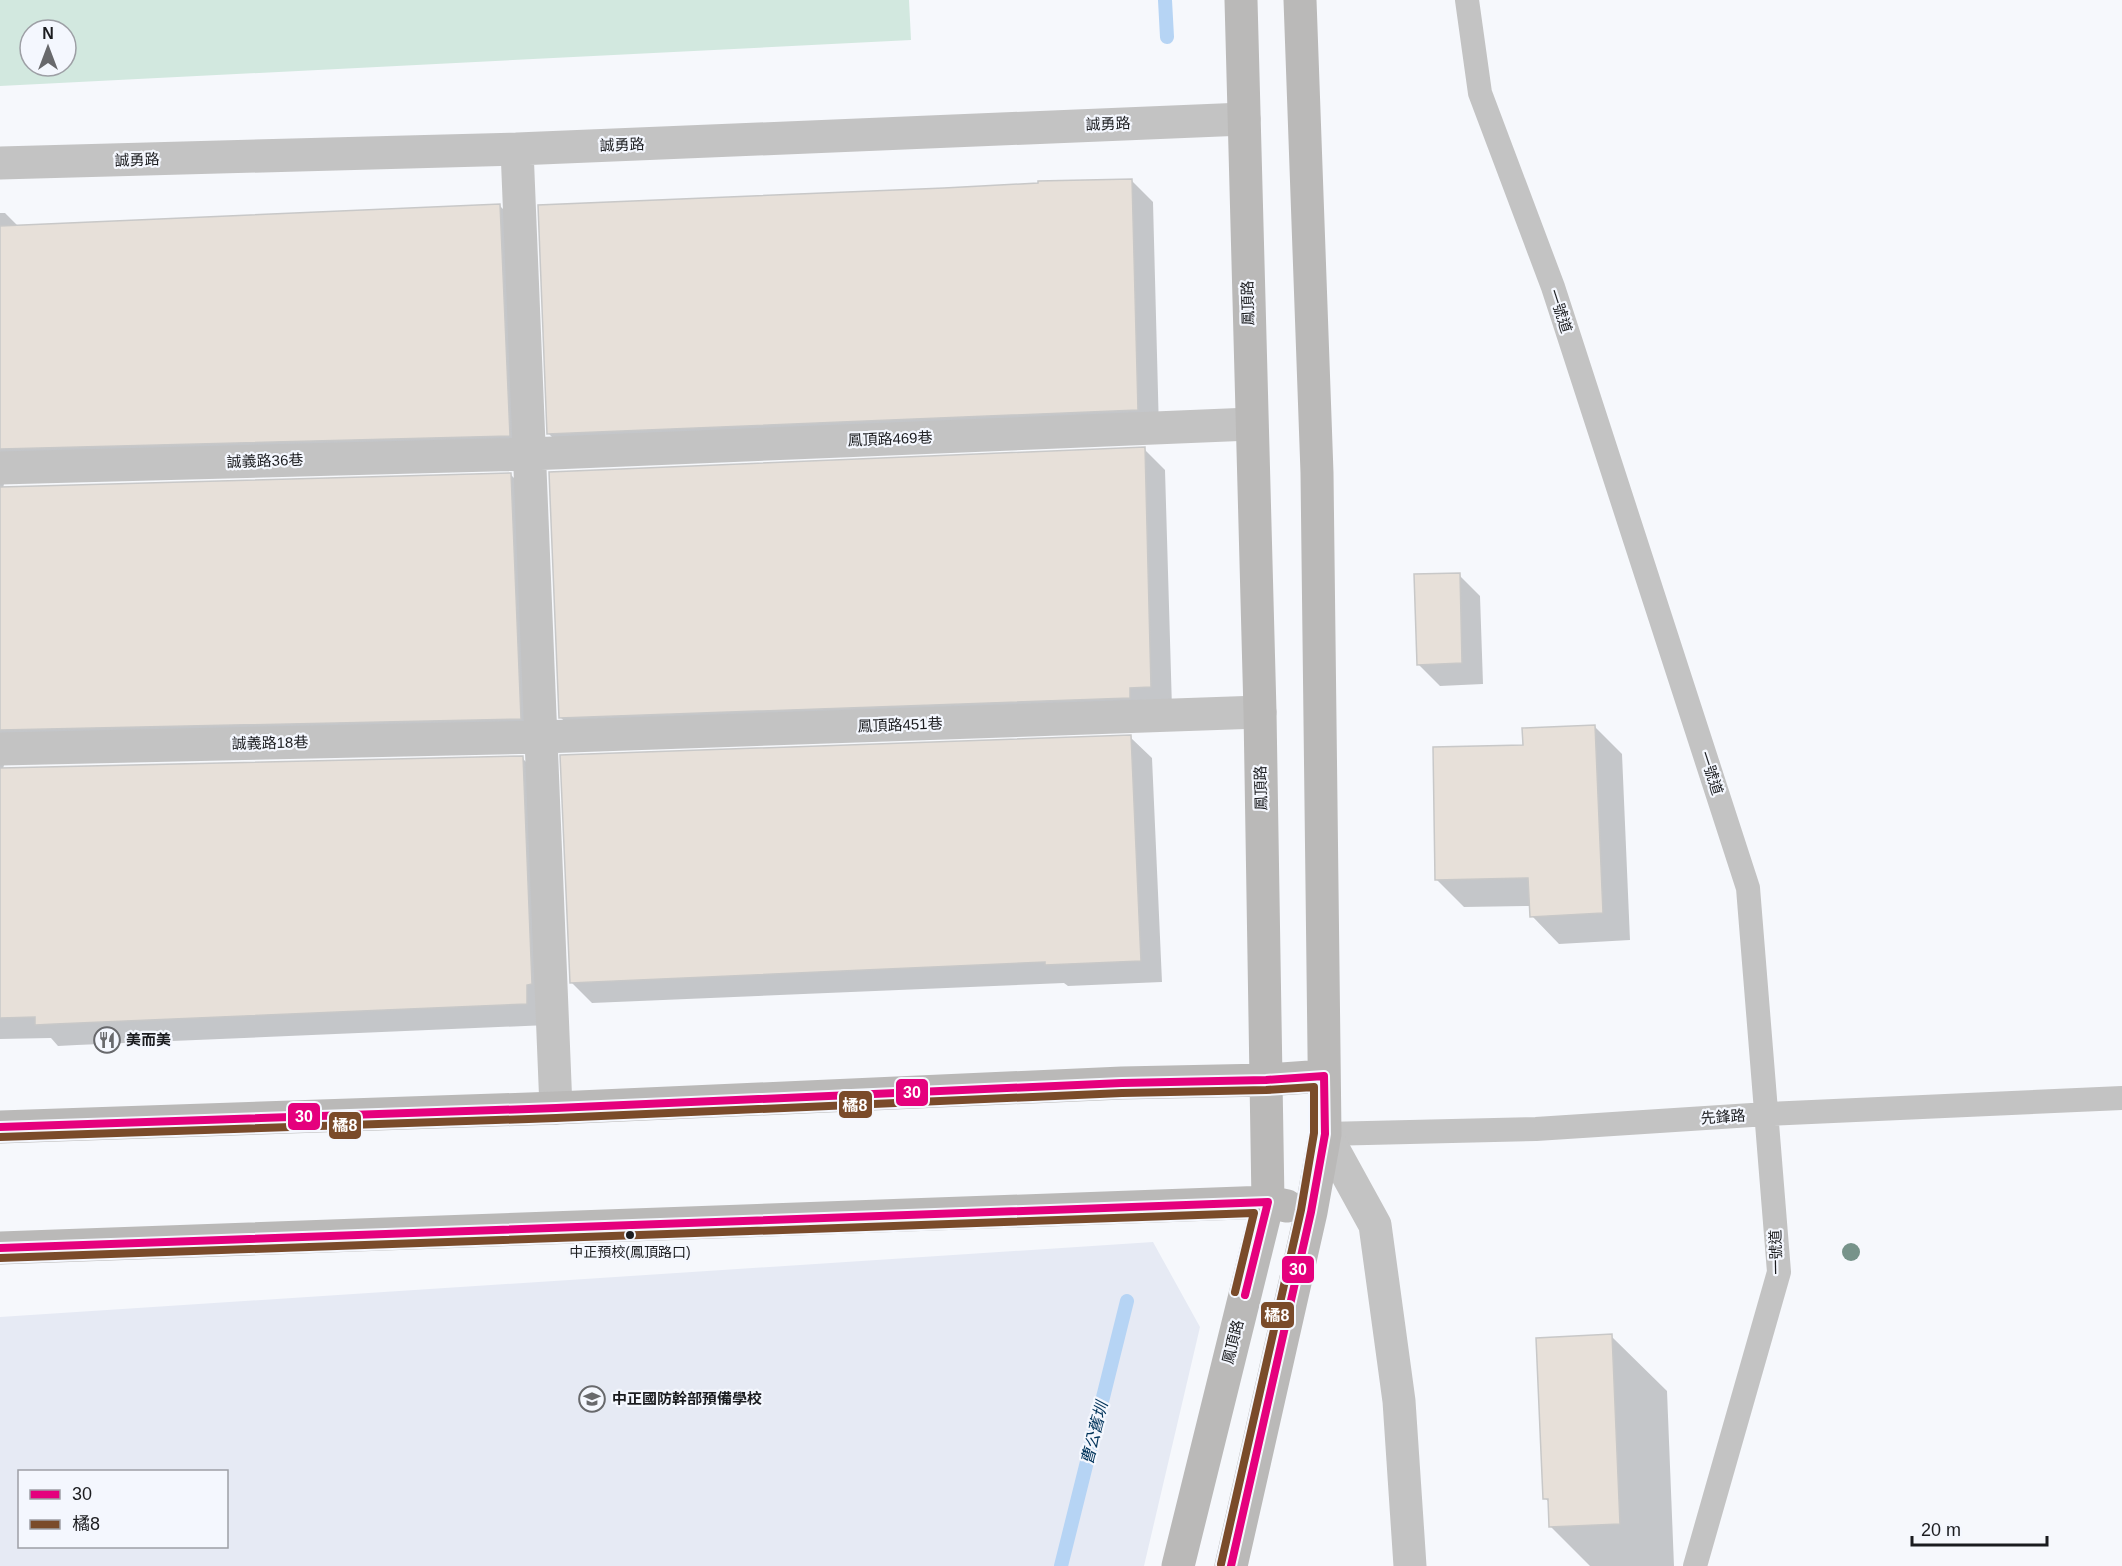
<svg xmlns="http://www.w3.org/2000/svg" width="2122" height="1566" viewBox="0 0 2122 1566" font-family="Helvetica,'Noto Sans TC',sans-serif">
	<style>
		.built { fill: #e6eaf4; fill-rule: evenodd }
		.green { fill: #d2e8df; fill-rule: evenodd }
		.shadow { fill: #0003 }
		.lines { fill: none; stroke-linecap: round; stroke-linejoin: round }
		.stream { stroke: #b6d4f4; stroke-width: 14 }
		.building { fill: #e7e0d9; stroke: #c8c8c8; stroke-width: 1.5 }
		.lane { stroke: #c3c3c3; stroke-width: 24 }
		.street { stroke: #c3c3c3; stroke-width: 33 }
		.secondary { stroke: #bab9b8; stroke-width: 33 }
		.bus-1-casing { stroke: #f4f7fe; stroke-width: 12 }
		.bus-2-casing { stroke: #f4f7fe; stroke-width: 12 }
		.bus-1 { stroke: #e5007d; stroke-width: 8 }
		.bus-2 { stroke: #7a4b2a; stroke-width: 8 }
		.tree { fill: #77938a }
		.bus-dot { fill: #1b1c1f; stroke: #f4f7fe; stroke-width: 2 }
		.labels { text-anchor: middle; stroke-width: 4.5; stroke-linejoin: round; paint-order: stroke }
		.bus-label { font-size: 14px; fill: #1b1c1f; stroke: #f4f7fe }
		.street-label { font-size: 15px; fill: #1b1c1f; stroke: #f4f7fe }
		.poi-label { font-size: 15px; font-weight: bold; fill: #1b1c1f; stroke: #f4f7fe; text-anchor: start }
		.water-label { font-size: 16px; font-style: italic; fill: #00335a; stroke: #f4f7fe }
		.line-badge { stroke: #f4f7fe; stroke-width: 2 }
		.badge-label { font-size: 16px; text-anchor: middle; font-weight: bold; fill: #fff }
	</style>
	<rect width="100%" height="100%" fill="#f6f8fc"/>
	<path class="built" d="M1153,1242l47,85 -56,239h-1144v-249zM20,1472h206v74h-206z"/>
	<path class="green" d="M0,0h909l2,40 -911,46zM30,30h36v36h-36z"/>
	<path class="shadow" d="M1132,181l21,21 6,229 -589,24 -21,-21 491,-249z
		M500,206l21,21 10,230 -526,23 -2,8 508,-13 21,21 10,244 -537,21 -2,8 519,-11 22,21 4,246 -471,20 -19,1 -7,-8 -51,1v-826h5l14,14z
		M1144,449l21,21 7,238 -590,30 -22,-21z
		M1459,575l21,21 3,88 -43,2 -22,-22z
		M1595,727l27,27 8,186 -71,4 -27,-28 -1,-10 -67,1 -27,-27 87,-134z
		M1130,737l22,21 10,224 -94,4 -4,-3 -472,20 -21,-21z
		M1611,1336l56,55 7,175h-84l-39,-39 -1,-24 -5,-5z"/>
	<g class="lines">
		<path class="stream" d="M1165,0l2,37
			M1061,1566l66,-265"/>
	</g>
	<path class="building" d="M1132,179l6,231 -591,24 -9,-229 406,-17 94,-5v-2z
		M500,204l10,232 -510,13v-223z
		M1145,447l6,240 -21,1v10l-571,20 -10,-246z
		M511,473l10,246 -521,11v-243z
		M1460,573l2,90 -45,2 -3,-91z
		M1595,725l8,188 -73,4 -2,-39 -93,2 -2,-133 90,-2 -1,-17z
		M1131,735l10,226 -96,4v-3l-475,21 -10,-228z
		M523,756l9,228 -5,1v19l-472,20 -20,1v-8l-35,1v-250z
		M1612,1334l8,190 -71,3 -1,-28h-5l-7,-161z"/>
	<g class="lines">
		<path class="lane" d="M1467,0l13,93 73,194 195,601 31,384 -84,294
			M1325,1134l211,-5 231,-15 355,-16"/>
		<path class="street" d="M517,149l39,959
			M0,163l517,-14 727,-30
			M0,468l529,-14 722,-30
			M0,749l541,-12 719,-25
			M1325,1134l50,91 24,176 11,165"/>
		<path class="secondary" d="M0,1127l556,-19 566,-25 144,-3 58,-4
			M0,1248l1268,-46 19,4
			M1178,1566l90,-364 -8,-490 -19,-712
			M1231,1566l80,-354 14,-78 -8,-661 -17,-473"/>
		<g class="bus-1-casing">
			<path id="bus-1" d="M0,1127l556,-19 566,-25 144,-3 58,-4 1,58 -14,78 -80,354
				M0,1248l1268,-46 -23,93"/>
		</g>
		<g class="bus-2-casing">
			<path id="bus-2" d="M0,1137l556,-19 566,-25 144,-3 48,-3v46l-13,77 -80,354
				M0,1258l1254,-45 -19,79"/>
		</g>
		<use href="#bus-1" class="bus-1"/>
		<use href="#bus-2" class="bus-2"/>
	</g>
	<circle class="tree" cx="1851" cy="1252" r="9"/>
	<defs>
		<g id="restaurant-ring" transform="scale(1.35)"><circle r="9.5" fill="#f4f7fe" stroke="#68696c" stroke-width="1.5"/><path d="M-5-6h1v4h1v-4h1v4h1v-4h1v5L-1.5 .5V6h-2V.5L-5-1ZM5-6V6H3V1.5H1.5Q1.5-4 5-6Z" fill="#68696c"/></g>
		<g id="school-ring" transform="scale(1.35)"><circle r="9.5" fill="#f4f7fe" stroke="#68696c" stroke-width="1.5"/><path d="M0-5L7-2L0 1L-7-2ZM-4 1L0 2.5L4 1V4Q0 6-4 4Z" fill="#68696c"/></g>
	</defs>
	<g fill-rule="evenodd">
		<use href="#restaurant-ring" x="107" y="1040"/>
		<use href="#school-ring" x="592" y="1399"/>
	</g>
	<circle class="bus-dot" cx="630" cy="1235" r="5"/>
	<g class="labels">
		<g class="bus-label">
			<text x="630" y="1257">中正預校(鳳頂路口)</text>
		</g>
		<g class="street-label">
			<text transform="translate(1108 124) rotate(-2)" y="5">誠勇路</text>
			<text transform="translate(622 145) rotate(-2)" y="5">誠勇路</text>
			<text transform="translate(137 160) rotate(-2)" y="5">誠勇路</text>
			<text transform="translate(1248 303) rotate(-91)" y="5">鳳頂路</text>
			<text transform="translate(1560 311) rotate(72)" y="5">一號道</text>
			<text transform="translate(890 439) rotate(-2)" y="5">鳳頂路469巷</text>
			<text transform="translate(265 461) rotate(-2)" y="5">誠義路36巷</text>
			<text transform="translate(900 725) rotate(-2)" y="5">鳳頂路451巷</text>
			<text transform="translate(270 743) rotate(-1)" y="5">誠義路18巷</text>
			<text transform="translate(1711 773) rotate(72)" y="5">一號道</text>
			<text transform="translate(1261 788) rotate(-91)" y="5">鳳頂路</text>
			<text transform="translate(1723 1117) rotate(-4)" y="5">先鋒路</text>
			<text transform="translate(1776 1252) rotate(-91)" y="5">一號道</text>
			<text transform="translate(1233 1342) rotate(-76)" y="5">鳳頂路</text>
		</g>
		<g class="poi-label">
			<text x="126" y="1045">美而美</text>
			<text x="612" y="1404">中正國防幹部預備學校</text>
		</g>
		<g class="water-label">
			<text transform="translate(1094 1433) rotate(-76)" y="6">曹公舊圳</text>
		</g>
	</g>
	<g class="line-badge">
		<rect x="895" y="1078" width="34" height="29" rx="6" fill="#e5007d"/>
		<rect x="838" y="1090" width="35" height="29" rx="6" fill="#7a4b2a"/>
		<rect x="287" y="1102" width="34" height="29" rx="6" fill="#e5007d"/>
		<rect x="328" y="1111" width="34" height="29" rx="6" fill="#7a4b2a"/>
		<rect x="1281" y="1255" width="34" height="29" rx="6" fill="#e5007d"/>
		<rect x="1260" y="1301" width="35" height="28" rx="6" fill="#7a4b2a"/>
	</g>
	<g class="badge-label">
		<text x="912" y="1098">30</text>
		<text x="855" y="1111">橘8</text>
		<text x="304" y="1122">30</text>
		<text x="345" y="1131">橘8</text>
		<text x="1298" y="1275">30</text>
		<text x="1277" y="1321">橘8</text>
	</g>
	<rect x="18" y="1470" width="210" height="78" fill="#f4f7fe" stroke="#9d9fa5" stroke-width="1.5"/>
	<rect x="30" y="1490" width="30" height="9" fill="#e5007d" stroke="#9d9fa5" stroke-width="1.5"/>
	<text x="72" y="1500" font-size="18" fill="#1b1c1f">30</text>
	<rect x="30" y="1520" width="30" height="9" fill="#7a4b2a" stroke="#9d9fa5" stroke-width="1.5"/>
	<text x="72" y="1530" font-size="18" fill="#1b1c1f">橘8</text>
	<g transform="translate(48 48)"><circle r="28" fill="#f4f7fe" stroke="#9d9fa5" stroke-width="1.5"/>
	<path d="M0-4.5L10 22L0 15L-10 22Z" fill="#68696c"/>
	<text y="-9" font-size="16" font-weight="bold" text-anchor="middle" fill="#1b1c1f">N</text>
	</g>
	<path d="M1912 1536v9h135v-9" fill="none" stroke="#1b1c1f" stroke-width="3"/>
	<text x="1921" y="1536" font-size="18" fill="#1b1c1f" stroke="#f4f7fe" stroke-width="4.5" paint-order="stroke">20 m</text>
</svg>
